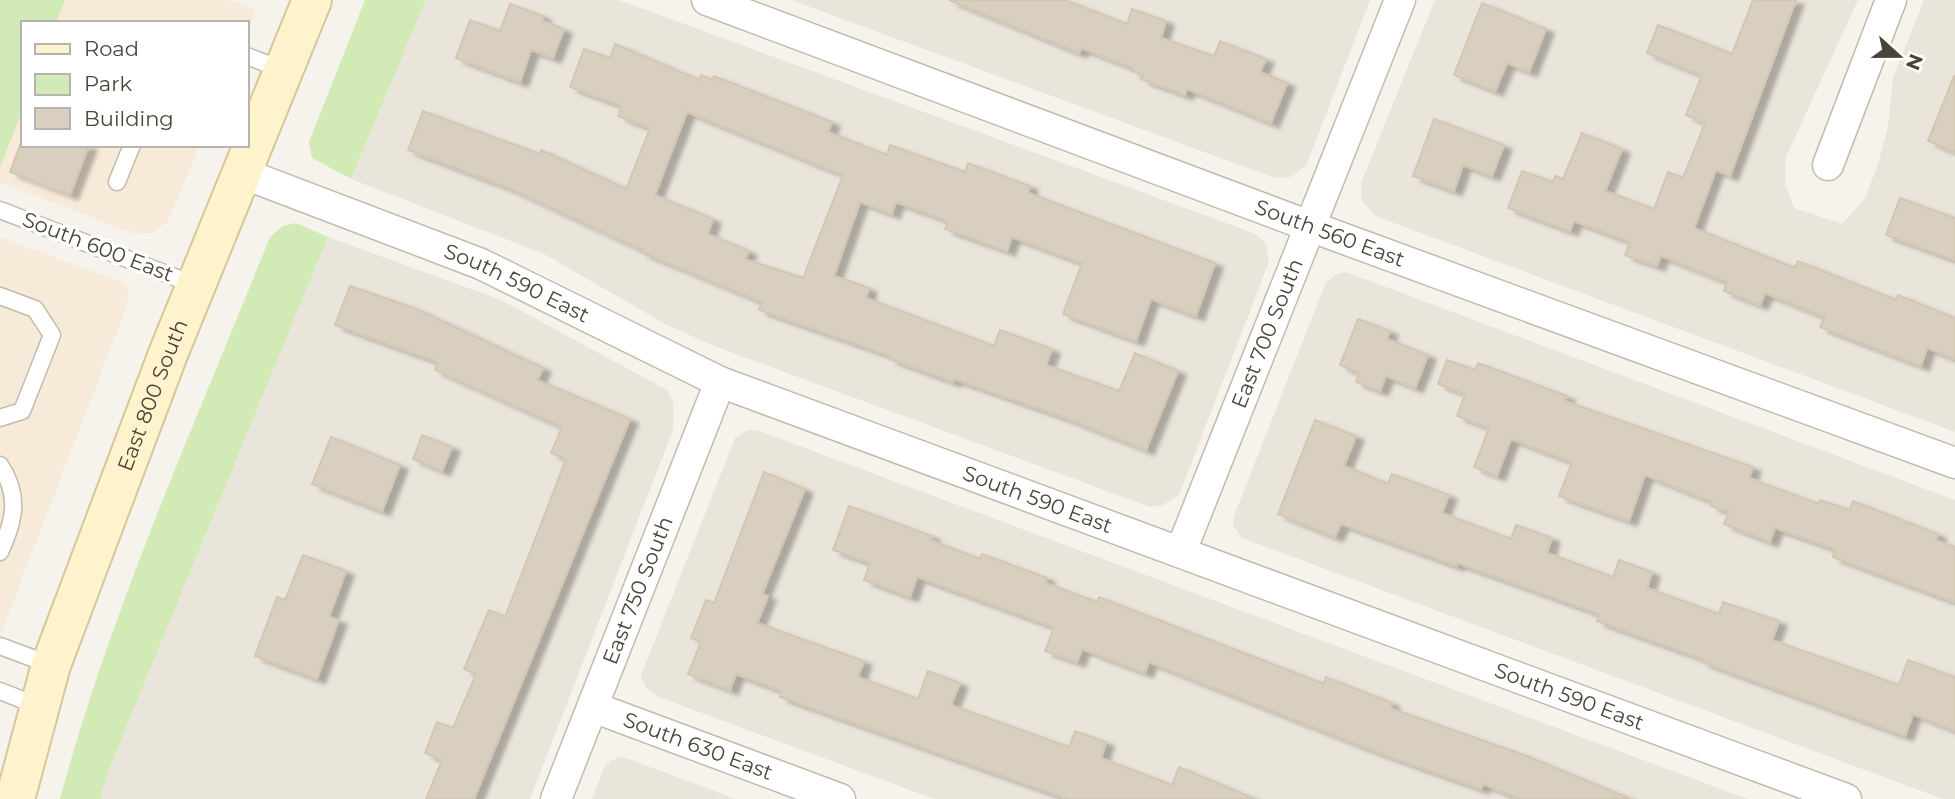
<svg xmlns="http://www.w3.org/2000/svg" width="1955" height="799" viewBox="0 0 1955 799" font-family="Montserrat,sans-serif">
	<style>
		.residential { fill: #eae5da }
		.commercial { fill: #f7ead8 }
		.green { fill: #d2eab5 }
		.building { fill: #d8cfc1; stroke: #d3c7b4; stroke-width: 2; fill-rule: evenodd; filter: url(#shadow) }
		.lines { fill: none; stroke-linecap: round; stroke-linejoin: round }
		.service-casing { stroke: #c2bbae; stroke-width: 19 }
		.minor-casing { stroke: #c2bbae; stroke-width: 33 }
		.secondary-casing { stroke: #d6c79b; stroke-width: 42 }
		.service { stroke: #fff; stroke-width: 16 }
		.minor { stroke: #fff; stroke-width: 30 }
		.secondary { stroke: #fff3cd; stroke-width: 38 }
		.labels { text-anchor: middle; stroke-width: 7; stroke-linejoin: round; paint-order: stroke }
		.street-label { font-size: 21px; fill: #4b4439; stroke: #fff }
	</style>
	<defs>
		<filter id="shadow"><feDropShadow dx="8" dy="4.5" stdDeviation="2" flood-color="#0004"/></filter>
	</defs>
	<rect width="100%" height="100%" fill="#f6f3ec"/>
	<path class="residential" d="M426,0h193l637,234 10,10 3,18 -90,233 -16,10 -13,2 -436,-161 -47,-21 -123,-71 -193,-75z
		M791,0h579l-64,166 -15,11 -16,1z
		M1435,0h423l-72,157 -1,27 9,24 48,16 23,-26 13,-34 10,-37 5,-49 31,-78h31v432l-580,-216 -13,-15 -1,-18z
		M328,237l173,63 166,90 6,11v29l-143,369h-430l8,-27z
		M1346,272l609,228v299h-12l-701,-261 -9,-13 1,-9 92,-234 11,-8z
		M748,430l11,1 989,368h-814l-275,-102 -13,-9 -5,-13 94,-237z
		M623,757l113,42h-144l12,-32 7,-7z"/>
	<path class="commercial" d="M65,0h165l26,10 -9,22v-9h-191z
		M23,109v36h177l-32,76 -16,12 -17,1 -135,-52v-14z
		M0,237l127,47 1,19 -128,333z"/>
	<path class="green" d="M0,0h65l-9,23h-33v86l-23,59z
		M365,0h61l-75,179 -39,-21 -3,-16z
		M296,223l32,14 -220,535 -8,27h-40c52,-193 136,-377 210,-562l13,-11z"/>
	<path class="building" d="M949,0h116l62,24 5,-15 34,12 -5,17 53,18 6,-15 46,18 -6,13 27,11 -16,40 -84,-34 -2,6 -44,-16 2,-4 -11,-4 1,-3 -52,-20 -2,5z
		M1753,0h43l-66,176 -14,-6 -22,58 101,40 3,-7 98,39 2,-5 57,23v41l-28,-11 -6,18 -101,-39 5,-10 -60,-24 -5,12 -36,-14 3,-9 -66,-26 -4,10 -32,-11 5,-13 -56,-21 -4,10 -62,-23 14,-37 31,11 2,-6 8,3 19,-46 40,16 -17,42 49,18 14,-37 15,6 22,-55 -19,-8 16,-40 -55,-22 11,-28 74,29z
		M1482,3l64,26 -17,43 -22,-9 -12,28 -41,-16z
		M510,4l33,12 -1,5 22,8 -11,29 -22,-8 -11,32 -64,-24 14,-38 30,11z
		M615,44l84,36 2,-5 12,5 1,-4 118,46 -4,10 59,23 3,-10 75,27 3,-9 62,23 -2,7 187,70 -19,53 -45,-17 -15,42 -73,-27 19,-51 -70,-26 -5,14 -62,-22 3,-8 -52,-19 -4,12 -32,-12 -26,74 35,12 -3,10 128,48 6,-16 52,19 -6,16 73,26 16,-38 43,18 -32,79 -83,-33 -109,-38 -1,3 -63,-23 1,-3 -132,-46 3,-8 -121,-50 1,-2 -133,-62 -101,-38 15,-39 117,43 1,-4 85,39 24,-61 -32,-12 4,-10 -52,-19 14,-38 26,9zM687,112l156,63 -40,103 -58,-19 4,-8 -41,-17 5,-15 -58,-24z
		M1954,76h1v76l-27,-11z
		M1434,119l70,26 -12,31 -29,-11 -9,26 -41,-15z
		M20,145h69l-19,50 -60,-23z
		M1900,198l55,20v42l-69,-25z
		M350,286l64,22 129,60 -6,12 93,39 -156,380h-48l16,-39 -17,-7 12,-31 16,6 23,-54 -12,-5 25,-59 16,7 61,-158 -15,-6 11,-26 -127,-57 3,-8 -103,-37z
		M1358,319l32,12 -3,8 41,16 -13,33 -29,-12 -6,15 -24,-9 3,-9 -19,-8z
		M1447,360l28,10 3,-7 89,33 -2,5 188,66 -4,11 70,26 1,-4 30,10 3,-9 85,33 -2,6 19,7v55l-122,-45 2,-8 -60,-21 -5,14 -46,-18 5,-12 -18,-6 2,-4 -68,-27 -16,46 -70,-25 13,-34 -61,-23 -14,37 -23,-9 15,-39 -32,-12 8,-22 -27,-10z
		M1315,420l41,16 -12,30 44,18 4,-10 57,21 -7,18 69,26 5,-14 36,13 -5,15 66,24 6,-17 33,12 -5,16 72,26 4,-12 56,19 -7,19 127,45 9,-25 47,17v54l-42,-17 -8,22 -203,-74 1,-3 -106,-38 2,-7 -142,-51 -1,3 -115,-42 -6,13 -57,-23z
		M422,435l30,12 -10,24 -29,-12z
		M331,437l69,28 -18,46 -70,-27z
		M764,472l41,17 -43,105 6,2 -11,27 107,38 -6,16 60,22 10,-28 32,12 -9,22 118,42 6,-16 31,11 -5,16 71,27 7,-18 76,32h-187l-288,-102 2,-6 -46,-17 -6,16 -42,-16 13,-32 -10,-4 15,-38 8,3z
		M849,506l83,30 -2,4 50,19 2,-5 65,24 -2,5 52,19 2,-5 225,87 2,-7 66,26 -2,5 134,47 107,44h-111l-37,-15 -2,5 -107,-38 -225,-89 -4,11 -63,-24 -5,13 -32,-11 9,-24 -137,-50 -7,20 -46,-17 6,-17 -37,-13z
		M303,555l43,16 -17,46 10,3 -22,59 -62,-23 22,-59 8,3z"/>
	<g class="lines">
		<g class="service-casing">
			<path id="service" d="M247,56l36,14
				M117,182l15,-37
				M0,210l195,75
				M0,296l35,13 17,26 -30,76 -22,7
				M0,465c20,30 15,55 0,87
				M0,646l51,19
				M0,691l38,15"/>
		</g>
		<g class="minor-casing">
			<g id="minor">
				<path id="s1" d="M707,0l605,227 643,236"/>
				<path d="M1828,165l63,-165"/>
				<path id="s2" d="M242,173l239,91 239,118 1126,417"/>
				<path id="s3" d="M1181,551l219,-551"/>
				<path id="s4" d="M593,707l247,92"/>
				<path id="s5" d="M556,799l164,-417"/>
			</g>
		</g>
		<g class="secondary-casing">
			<g id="secondary">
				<path id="s6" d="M15,799l36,-134 117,-311 144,-354"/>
			</g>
		</g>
		<use href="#service" class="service"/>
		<use href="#minor" class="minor"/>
		<use href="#secondary" class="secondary"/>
	</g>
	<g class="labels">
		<g class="street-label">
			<text dy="7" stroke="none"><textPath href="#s1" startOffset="665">South 560 East</textPath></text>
			<text transform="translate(98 247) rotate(21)" y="7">South 600 East</text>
			<text dy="7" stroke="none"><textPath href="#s2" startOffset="296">South 590 East</textPath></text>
			<text dy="7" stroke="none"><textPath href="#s3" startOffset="234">East 700 South</textPath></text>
			<text dy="7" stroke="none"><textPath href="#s6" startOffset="427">East 800 South</textPath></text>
			<text dy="7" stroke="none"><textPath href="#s2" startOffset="861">South 590 East</textPath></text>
			<text dy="7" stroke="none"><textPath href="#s5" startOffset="224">East 750 South</textPath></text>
			<text dy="7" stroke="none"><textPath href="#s2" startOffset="1428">South 590 East</textPath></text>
			<text dy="7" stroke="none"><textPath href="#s4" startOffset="112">South 630 East</textPath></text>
		</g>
	</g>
	<rect x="21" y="21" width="228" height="126" fill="#ffffff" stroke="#b7b4b0" stroke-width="2"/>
	<rect x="35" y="44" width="35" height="10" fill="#fff3cd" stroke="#b7b4b0" stroke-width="2"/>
	<text x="84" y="56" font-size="21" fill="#4b4439">Road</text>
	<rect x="35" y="74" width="35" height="21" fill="#d2eab5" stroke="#b7b4b0" stroke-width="2"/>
	<text x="84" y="91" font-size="21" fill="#4b4439">Park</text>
	<rect x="35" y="108" width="35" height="21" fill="#d8cfc1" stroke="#b7b4b0" stroke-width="2"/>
	<text x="84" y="126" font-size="21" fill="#4b4439">Building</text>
	<g transform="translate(1899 56) rotate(111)" stroke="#ffffff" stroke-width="5" paint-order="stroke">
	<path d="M0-5L12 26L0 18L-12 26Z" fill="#4b4439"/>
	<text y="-10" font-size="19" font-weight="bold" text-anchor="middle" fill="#4b4439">N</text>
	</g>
</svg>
